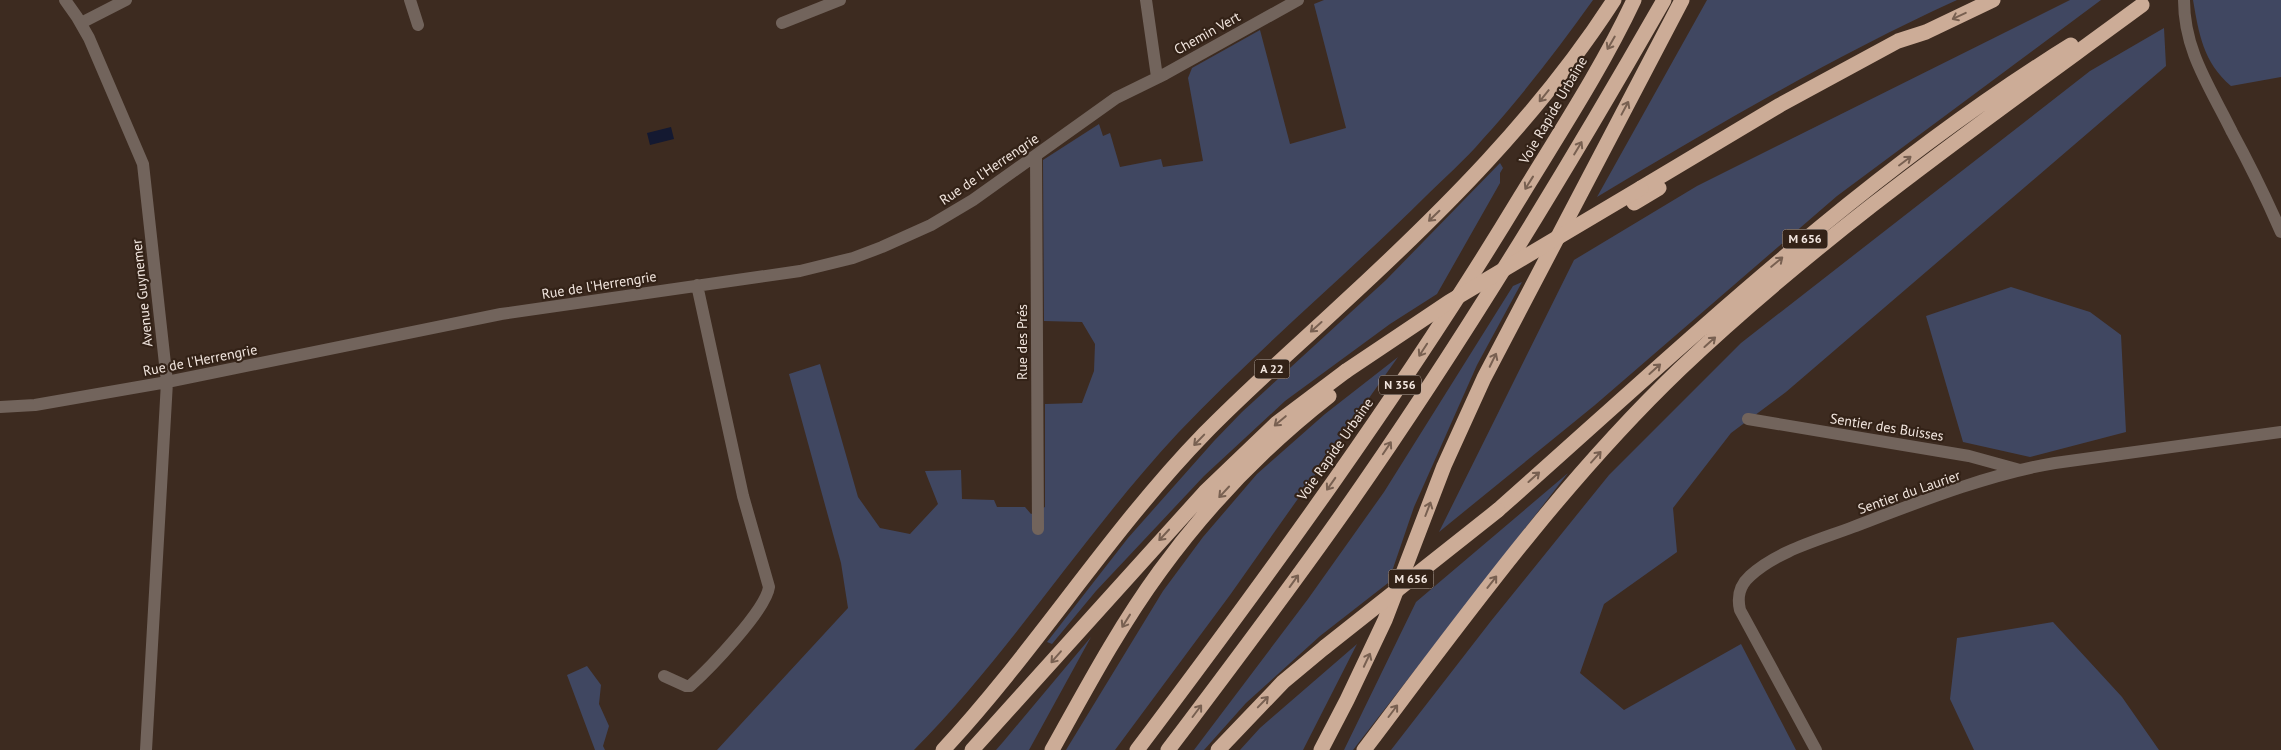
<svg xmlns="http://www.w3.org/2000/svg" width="2281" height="750" viewBox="0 0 2281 750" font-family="'PT Sans',sans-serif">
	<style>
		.green { fill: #404761 }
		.water { fill: #141931 }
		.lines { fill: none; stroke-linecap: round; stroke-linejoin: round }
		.minor { stroke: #72645c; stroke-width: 12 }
		.highway { stroke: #ccac97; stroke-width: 15 }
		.highway-bridge { stroke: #ccac97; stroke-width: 15 }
		.oneway { stroke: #786051 }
		.labels { text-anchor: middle; stroke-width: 4.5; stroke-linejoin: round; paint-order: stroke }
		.shield { fill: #332217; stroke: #b9aba3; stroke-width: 1 }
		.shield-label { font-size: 12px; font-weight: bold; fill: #f2e6df }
		.street-label { font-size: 14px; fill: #f2e6df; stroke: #332217 }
	</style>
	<rect width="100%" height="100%" fill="#3d2b20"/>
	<path class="green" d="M1324,0h269c-35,49 -71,96 -111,140 -17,20 -38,38 -57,57 -81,80 -169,154 -247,236 -94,101 -167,219 -264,317h-197l131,-142 -7,-45 -52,-189 31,-10 38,133 22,31 30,6 28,-30 -13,-33 36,-1 1,29 32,1 3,7h28l6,7 14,-7v-103l37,-1 12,-32 1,-27 -13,-22 -38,-1 -1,-161 56,-36 4,12 7,-3 10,34 41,-8 2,8 40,-6 -15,-83 4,-10 68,-38 30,114 56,-16 -32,-124z
		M1707,0h250c-125,57 -243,127 -360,197z
		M2070,0h31l-264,196 -242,209 -156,127 135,-272 123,-74z
		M2193,0h88v77l-50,9c-28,-24 -32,-52 -38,-86z
		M2164,28l2,38 -380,326 -55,41 -58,75 4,44 -73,52 -24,69 44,37 117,-66 55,106h-405l100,-129 118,-146 132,-132 349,-272z
		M1500,163l3,5 -3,5v10l-63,111 -47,30 -105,77 -81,75 -108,115 -44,53 -5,-2 81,-104 86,-97 28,-29 144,-132z
		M1522,282l-45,83 -63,142 -26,76 -68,53 -74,67 -42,47h-10l114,-151 76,-107 129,-206z
		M2011,287l79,25 31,23 5,97 -96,25 -67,-15 -37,-126z
		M1398,357l-168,238 -115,155h-49l97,-159 40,-54 54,-63 68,-60z
		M1568,473l-215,277h-9l72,-148z
		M2053,622l69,75 37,53h-185l-24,-51 7,-61z
		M1091,637l-62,113h-33l7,-8z
		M1357,644l-54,106h-63l20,-22z
		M587,666l14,19 -2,19 10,22 -6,20 2,4h-10l-28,-75z"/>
	<path class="water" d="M671,127l3,12 -24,6 -3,-12z"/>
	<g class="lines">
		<path class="minor" d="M65,0l12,17 12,21 54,126 24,218 -21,368
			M410,0l8,25
			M1146,0l11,77
			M2184,0c0,51 26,87 48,132 18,33 34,66 49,100
			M81,23l45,-23
			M782,23l58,-23
			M1036,155l2,374
			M0,407l35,-2 132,-23 334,-68 299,-43 53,-13 29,-11 49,-22 42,-25 143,-102 49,-24 133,-74
			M1748,419l221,37 51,14
			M664,676l22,10h4c19,-17 76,-76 79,-99l-26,-91 -46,-211
			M1816,750l-76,-140c-3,-13 -1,-24 10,-34 27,-25 69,-36 103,-49 63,-24 135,-53 202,-64l226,-31"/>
		<path class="highway" d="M1641,188l139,-83 118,-64 28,-9 67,-32
			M1634,203l25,-15
			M1498,510c184,-163 363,-335 573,-465
			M943,750c93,-100 166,-218 261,-316 44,-45 91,-86 137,-129 100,-92 199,-190 273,-305
			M972,750l233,-258 72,-69 69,-52
			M1052,750c34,-61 67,-123 108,-179 48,-66 105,-125 169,-175
			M1137,750c135,-179 268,-362 384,-554 39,-64 81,-128 113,-196
			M1168,750c59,-78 118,-156 175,-237 116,-165 221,-338 321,-513
			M1218,750l65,-68 42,-35
			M1321,750l26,-50 38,-80 59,-154 40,-88 198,-378
			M1364,750c99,-131 197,-267 316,-381 142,-135 304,-248 462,-364"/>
		<path class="highway-bridge" d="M1346,371l103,-69 192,-114
			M1325,647l173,-137"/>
	</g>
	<defs><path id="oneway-shaft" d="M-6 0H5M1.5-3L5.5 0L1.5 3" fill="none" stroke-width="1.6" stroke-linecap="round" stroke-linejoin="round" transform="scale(1.25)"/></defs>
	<g class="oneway">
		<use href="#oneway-shaft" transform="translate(1959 16) rotate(155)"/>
		<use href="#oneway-shaft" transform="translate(1611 43) rotate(120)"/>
		<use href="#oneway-shaft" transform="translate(1544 96) rotate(129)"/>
		<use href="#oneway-shaft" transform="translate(1625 108) rotate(-62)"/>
		<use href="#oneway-shaft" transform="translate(1578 148) rotate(-59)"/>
		<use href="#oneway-shaft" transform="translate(1905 161) rotate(-37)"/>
		<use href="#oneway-shaft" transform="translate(1529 183) rotate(122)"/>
		<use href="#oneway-shaft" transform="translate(1434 216) rotate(136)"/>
		<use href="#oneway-shaft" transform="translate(1777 262) rotate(-40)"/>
		<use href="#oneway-shaft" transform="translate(1316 327) rotate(138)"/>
		<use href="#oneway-shaft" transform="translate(1710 342) rotate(-42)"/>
		<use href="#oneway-shaft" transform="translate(1423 350) rotate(123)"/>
		<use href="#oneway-shaft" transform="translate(1493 360) rotate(-64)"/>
		<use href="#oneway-shaft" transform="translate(1655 369) rotate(-42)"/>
		<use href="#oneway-shaft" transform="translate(1280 421) rotate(140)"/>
		<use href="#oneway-shaft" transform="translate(1199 440) rotate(134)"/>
		<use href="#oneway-shaft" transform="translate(1387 448) rotate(-56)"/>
		<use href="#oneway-shaft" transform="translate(1596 457) rotate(-48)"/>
		<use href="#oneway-shaft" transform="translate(1534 477) rotate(-42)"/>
		<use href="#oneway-shaft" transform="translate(1331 484) rotate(125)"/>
		<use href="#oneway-shaft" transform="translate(1224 492) rotate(133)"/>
		<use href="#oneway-shaft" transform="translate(1428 509) rotate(-69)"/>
		<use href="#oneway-shaft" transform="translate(1164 535) rotate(133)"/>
		<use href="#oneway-shaft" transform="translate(1294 581) rotate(-54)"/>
		<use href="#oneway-shaft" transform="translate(1492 582) rotate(-52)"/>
		<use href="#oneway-shaft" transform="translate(1126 621) rotate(122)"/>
		<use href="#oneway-shaft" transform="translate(1056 657) rotate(131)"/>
		<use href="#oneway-shaft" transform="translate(1367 660) rotate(-65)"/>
		<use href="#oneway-shaft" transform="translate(1263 702) rotate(-46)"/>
		<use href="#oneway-shaft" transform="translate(1197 711) rotate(-53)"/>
		<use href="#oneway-shaft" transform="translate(1393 711) rotate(-53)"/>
	</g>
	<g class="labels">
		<g class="shield">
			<rect x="1782.5" y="229.5" width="45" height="19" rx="4"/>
			<rect x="1254.5" y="359.5" width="35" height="19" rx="4"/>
			<rect x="1379" y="375.5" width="42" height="19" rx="4"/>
			<rect x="1388.5" y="569.5" width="45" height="19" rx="4"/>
		</g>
		<g class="shield-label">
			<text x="1805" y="243">M 656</text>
			<text x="1272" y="373">A 22</text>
			<text x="1400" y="389">N 356</text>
			<text x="1411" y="583">M 656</text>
		</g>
		<g class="street-label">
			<text transform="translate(1207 33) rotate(-29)" y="5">Chemin Vert</text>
			<text transform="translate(1553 110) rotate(-60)" y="5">Voie Rapide Urbaine</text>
			<text transform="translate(989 169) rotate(-34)" y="5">Rue de l'Herrengrie</text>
			<text transform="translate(599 285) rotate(-9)" y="5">Rue de l'Herrengrie</text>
			<text transform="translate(142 293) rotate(-96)" y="5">Avenue Guynemer</text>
			<text transform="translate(1022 342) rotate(-90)" y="5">Rue des Prés</text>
			<text transform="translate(200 360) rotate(-11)" y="5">Rue de l'Herrengrie</text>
			<text transform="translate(1887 427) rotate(9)" y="5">Sentier des Buisses</text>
			<text transform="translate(1335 449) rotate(-55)" y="5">Voie Rapide Urbaine</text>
			<text transform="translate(1909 492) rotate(-19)" y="5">Sentier du Laurier</text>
		</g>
	</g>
</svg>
